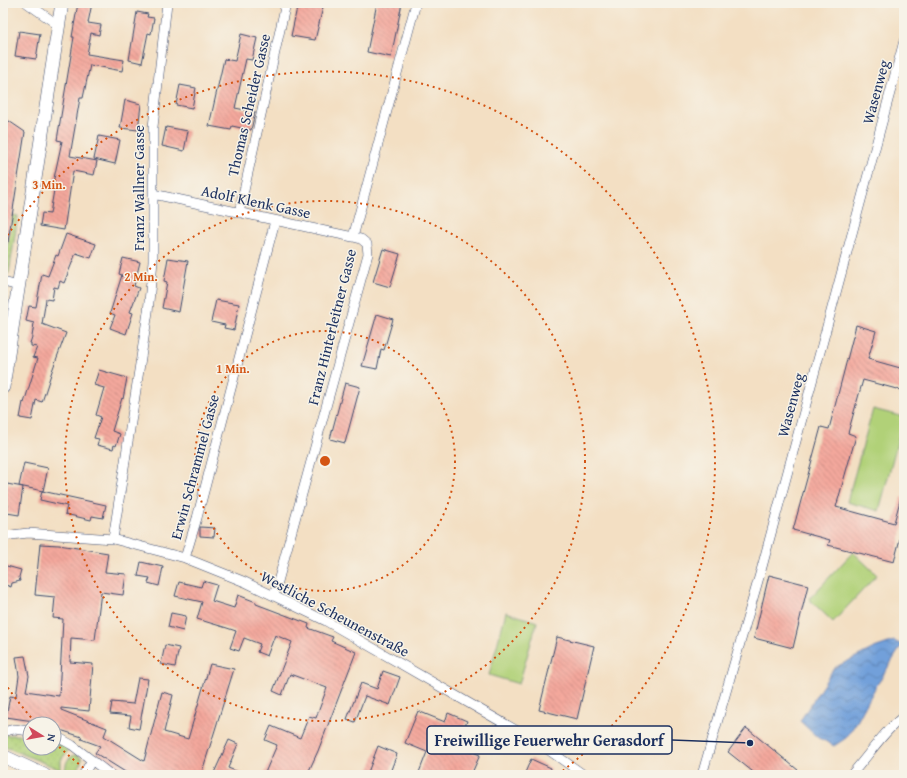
<svg xmlns="http://www.w3.org/2000/svg" width="907" height="778" viewBox="0 0 907 778" font-family="'Gentium Book Plus',serif">
	<style>
		.grass { fill: url(#grass-dots); stroke: #66806b }
		.pitch { fill: #b1d178; stroke: #66806b }
		.water { fill: url(#water-waves); stroke: #46689c }
		.building { fill: url(#building-back-hatch) }
		.lines { fill: none; stroke-linecap: round; stroke-linejoin: round }
		.minor-casing { stroke: #3b496d; stroke-width: 10 }
		.secondary-casing { stroke: #3b496d; stroke-width: 14 }
		.minor { stroke: #fff; stroke-width: 9 }
		.secondary { stroke: #fff; stroke-width: 13 }
		.ring { fill: none; stroke: #d45514; stroke-width: 2; stroke-dasharray: 2 4 }
		.labels { text-anchor: middle; stroke-width: 3; stroke-linejoin: round; paint-order: stroke }
		.street-label { font-size: 15px; fill: #1b2f5e; stroke: #f7f3e8 }
		.centre { fill: #d45514; stroke: #f7f3e8; stroke-width: 2 }
		.ring-label { font-size: 12px; text-anchor: middle; font-weight: bold; fill: #d45514; stroke: #f7f3e8; stroke-width: 3; stroke-linejoin: round; paint-order: stroke }
		.leader { fill: none; stroke: #1b2f5e; stroke-width: 1.5 }
		.callout-dot { fill: #1b2f5e; stroke: #f7f3e8; stroke-width: 1.5 }
		.callout { fill: #f7f3e8; stroke: #1b2f5e; stroke-width: 1.5 }
		.callout-label { font-size: 16px; text-anchor: middle; font-weight: bold; fill: #1b2f5e }
	</style>
	<defs>
		<pattern id="grass-dots" width="8" height="8" patternUnits="userSpaceOnUse"><rect width="8" height="8" fill="#b1d178"/><path d="M2 2h.1M6 6h.1" fill="none" stroke="#98b46a" stroke-width="1.8" stroke-linecap="round"/></pattern>
		<pattern id="water-waves" width="16" height="10" patternUnits="userSpaceOnUse"><rect width="16" height="10" fill="#72a0da"/><path d="M0 5q4-4 8 0t8 0" fill="none" stroke="#5d83b4"/></pattern>
		<pattern id="building-back-hatch" width="6" height="6" patternUnits="userSpaceOnUse"><rect width="6" height="6" fill="#f4a89c"/><path d="M-1 5l2 2M0 0l6 6M5-1l2 2" fill="none" stroke="#c58982"/></pattern>
	</defs>
	<rect width="100%" height="100%" fill="#f7f3e8"/>
	<filter id="ink" filterUnits="userSpaceOnUse"><feTurbulence type="fractalNoise" baseFrequency=".025" numOctaves="2"/><feDisplacementMap in="SourceGraphic" scale="8" xChannelSelector="R" yChannelSelector="G"/><feConvolveMatrix kernelMatrix="1 2 1 2 8 2 1 2 1" color-interpolation-filters="sRGB"/></filter>
	<filter id="wash" filterUnits="userSpaceOnUse"><feTurbulence type="fractalNoise" baseFrequency=".012" numOctaves="4" result="noise"/><feDisplacementMap in="SourceGraphic" scale="16" xChannelSelector="R" yChannelSelector="G"/><feGaussianBlur stdDeviation="0.9" result="paint"/><feColorMatrix in="noise" values="0 0 0 0 0 0 0 0 0 0 0 0 0 0 0 0 0 1.4 0 .05"/><feComposite in="paint" operator="in"/></filter>
	<g filter="url(#wash)">
		<rect width="100%" height="100%" fill="#f3dfc3"/>
		<path class="grass" d="M12,215l6,1 -9,57 -5,3 -1,-1v-11l2,-1z
			M3,735h27v13h24v-8l15,9 -8,11v10l-58,-24z
			M75,755h3l4,4 -6,16h-6l-5,-3c1,-8 1,-14 10,-17z"/>
		<path class="pitch" d="M873,409l31,8 -25,94 -32,-9z
			M853,552l24,23 -44,47 -24,-23z
			M506,612l31,10 -18,62 -30,-9z"/>
		<path class="water" d="M894,641l8,4 -27,43 -17,32 -12,18 -12,8 -18,-10 -16,-15 34,-53 40,-20z"/>
		<g id="blocks">
			<path class="building" d="M78,3h14l-4,20 13,2 -2,10 -8,-2 -4,21 37,6 -2,11 -32,-6 -7,33h-3l-10,58 27,5 -3,14 -21,-4 -9,59 -24,-4 2,-13 8,1 5,-30 -2,-1 9,-42 -5,-1 17,-103h-2z
				M298,3h26l-9,37 -24,-4z
				M377,3h25l-11,54 -24,-5z
				M137,12l11,2 -1,3 7,1 -3,16 -3,-1 -6,30 -13,-3z
				M19,31l21,3 -4,25 -21,-3z
				M241,34l16,4 -5,22 -6,-1 -11,49 20,4 -4,18 -19,-4 -1,4 -22,-4 15,-67 11,2z
				M180,85l16,3 -4,20 -16,-3z
				M125,100l16,4 -3,26 -18,-2z
				M3,117l22,15 -17,110h-5z
				M166,127l22,4 -4,20 -22,-5z
				M99,136l21,4 -5,24 -21,-5z
				M66,234l30,10 -5,14 -15,-5 -12,30 -4,-2 -2,7 -4,-1 -2,13 -6,-1 -4,25 24,9 -14,38 -10,31 -6,-2 -4,20 -12,-2 3,-16 1,1 14,-45 -5,-1 4,-10 -6,-1v-3h-1l2,-6 2,-14 -8,-2 3,-15 7,1 6,-33 6,2 8,-21 2,1z
				M383,249l17,5 -10,33 -17,-5z
				M123,258l17,4 -6,24 5,2 -9,24 3,1 -7,21 -16,-6 5,-13 -5,-2 12,-38 -3,-1z
				M168,258l20,3 -9,51 -17,-4 5,-26 -3,-1z
				M216,300l23,4 -5,26 -10,-2 1,-3 -14,-3z
				M377,314l16,5 -9,31 -3,-1 -4,20 -15,-3z
				M856,325l20,6 -8,28 36,10v22l-41,-11 -15,53 8,3 -20,71 58,16 7,-26 3,1v25l-10,39 -66,-17 2,-5 -37,-10 28,-103 8,2z
				M99,370l28,8 -4,21 -1,-1 -10,33 8,3 -4,12 -2,-1 -1,4 -16,-4 2,-6 -5,-1 7,-21 -5,-2 8,-27 -10,-3z
				M345,383l15,4 -15,56 -15,-4z
				M24,463l24,5 -5,23 -24,-5z
				M7,484l16,3 -4,28 -12,-2 1,-8h-4z
				M42,491l64,14 -3,13 -11,-2 -1,4 -26,-6 2,-8 -27,-6z
				M200,527l15,1 -1,9 -14,-1z
				M40,544l19,1 49,8 -3,19 21,2 -3,21 -22,-3 -6,48 -24,-2 -1,24 23,2 -4,47 -28,-3v2l46,18 -3,8 40,25 18,-69 11,3 -9,37 24,7 22,-75 24,5 -33,106h-71l-35,-22 5,-7 -19,-7 1,-2 -28,-9v-4l-48,-7 4,-21 6,1 3,-21 -3,-19 9,-1 4,20 -3,15 33,5 4,-77 -10,-1 2,-21 -20,-2z
				M141,562l22,5 -4,19 -11,-3 2,-5 -12,-2z
				M3,565l18,5 -2,7 1,4 -8,2 -1,4 -8,-3z
				M769,575l39,10 -15,63 -39,-10z
				M203,581l14,4 -5,16 22,7 4,-13 18,7v2l53,20 -1,4 25,9 -2,4 25,11 -38,99 -11,24h-43l13,-30 -12,-5 6,-14 29,12 9,-22 7,2 11,-30 -37,-14 -8,21 -9,-4 19,-49 -17,-7 -8,21 -10,-4 3,-8 -16,-6 -5,13 -9,-3 6,-17 -9,-3 -30,-9 5,-17 -27,-6 4,-14 22,5z
				M171,613l15,3 -3,15 -15,-4z
				M557,637l37,9 -17,73 -38,-9z
				M165,645l14,3 -4,19 -14,-3z
				M383,671l17,6 -10,28 -25,-9 -10,26 -8,-3 14,-36 16,6z
				M138,678l10,1 -9,50 -10,-2 2,-11 -21,-2 2,-12 21,2z
				M418,711l27,11 3,-9 19,8 -10,25 23,9 -9,20h-53l9,-23 -22,-9z
				M746,728l3,2 55,45h-47l-29,-23z
				M229,740l9,4 -10,24 18,7h-33z
				M378,746l19,8 -8,21h-22z
				M531,759l20,9 -2,7h-25z"/>
		</g>
	</g>
	<g filter="url(#ink)">
		<use href="#blocks" fill-opacity="0" stroke="#3b496d" stroke-width="1"/>
		<g class="lines">
			<g class="minor-casing">
				<path id="minor" d="M27,3l31,22
					M153,194l200,43
					M239,213l47,-210
					M3,282l16,4
					M3,536l25,-3 85,6 72,19 60,24 81,39 214,123 44,31
					M113,539l35,-227 5,-51v-134l14,-124
					M185,558l12,-40 78,-297
					M274,596l94,-342 -1,-10 -6,-5 -8,-2 63,-234
					M3,732l11,-3 16,2
					M54,735l18,10 39,30
					M83,775l9,-15
					M702,775l60,-208 142,-526
					M851,775c18,-20 32,-43 53,-59"/>
			</g>
			<g class="secondary-casing">
				<path id="secondary" d="M3,387l59,-384
					M3,756l41,19"/>
			</g>
			<use href="#minor" class="minor"/>
			<use href="#secondary" class="secondary"/>
		</g>
	</g>
	<g class="ring">
		<circle cx="325" cy="461" r="130"/>
		<circle cx="325" cy="461" r="260"/>
		<path d="M93 775A390 390 0 0 1 54 742M35 722A390 390 0 0 1 4 682M4 240A390 390 0 1 1 557 775"/>
	</g>
	<g class="labels">
		<g class="street-label">
			<text transform="translate(876 92) rotate(-75)" y="5">Wasenweg</text>
			<text transform="translate(249 105) rotate(-77)" y="5">Thomas Scheider Gasse</text>
			<text transform="translate(139 188) rotate(-90)" y="5">Franz Wallner Gasse</text>
			<text transform="translate(256 202) rotate(12)" y="5">Adolf Klenk Gasse</text>
			<text transform="translate(332 327) rotate(-76)" y="5">Franz Hinterleitner Gasse</text>
			<text transform="translate(791 405) rotate(-75)" y="5">Wasenweg</text>
			<text transform="translate(195 467) rotate(-75)" y="5">Erwin Schrammel Gasse</text>
			<text transform="translate(335 614) rotate(28)" y="5">Westliche Scheunenstraße</text>
		</g>
	</g>
	<circle cx="325" cy="461" r="6" class="centre"/>
	<g class="ring-label">
		<text x="49" y="189">3 Min.</text>
		<text x="141" y="281">2 Min.</text>
		<text x="233" y="373">1 Min.</text>
	</g>
	<path class="leader" d="M750 743L672 740"/>
	<circle class="callout-dot" cx="750" cy="743" r="4"/>
	<rect class="callout" x="427" y="726" width="245" height="28" rx="4"/>
	<g class="callout-label">
		<text x="549" y="746">Freiwillige Feuerwehr Gerasdorf</text>
	</g>
	<rect width="907" height="778" fill="none" stroke="#f7f3e8" stroke-width="16"/>
	<g transform="translate(42 736) rotate(101)"><circle r="19" fill="#f7f3e8" stroke="#9fa5b1"/>
	<path d="M0-3L7 15L0 10L-7 15Z" fill="#d1495b"/>
	<text y="-6" font-size="11" font-weight="bold" text-anchor="middle" fill="#1b2f5e">N</text>
	</g>
</svg>
